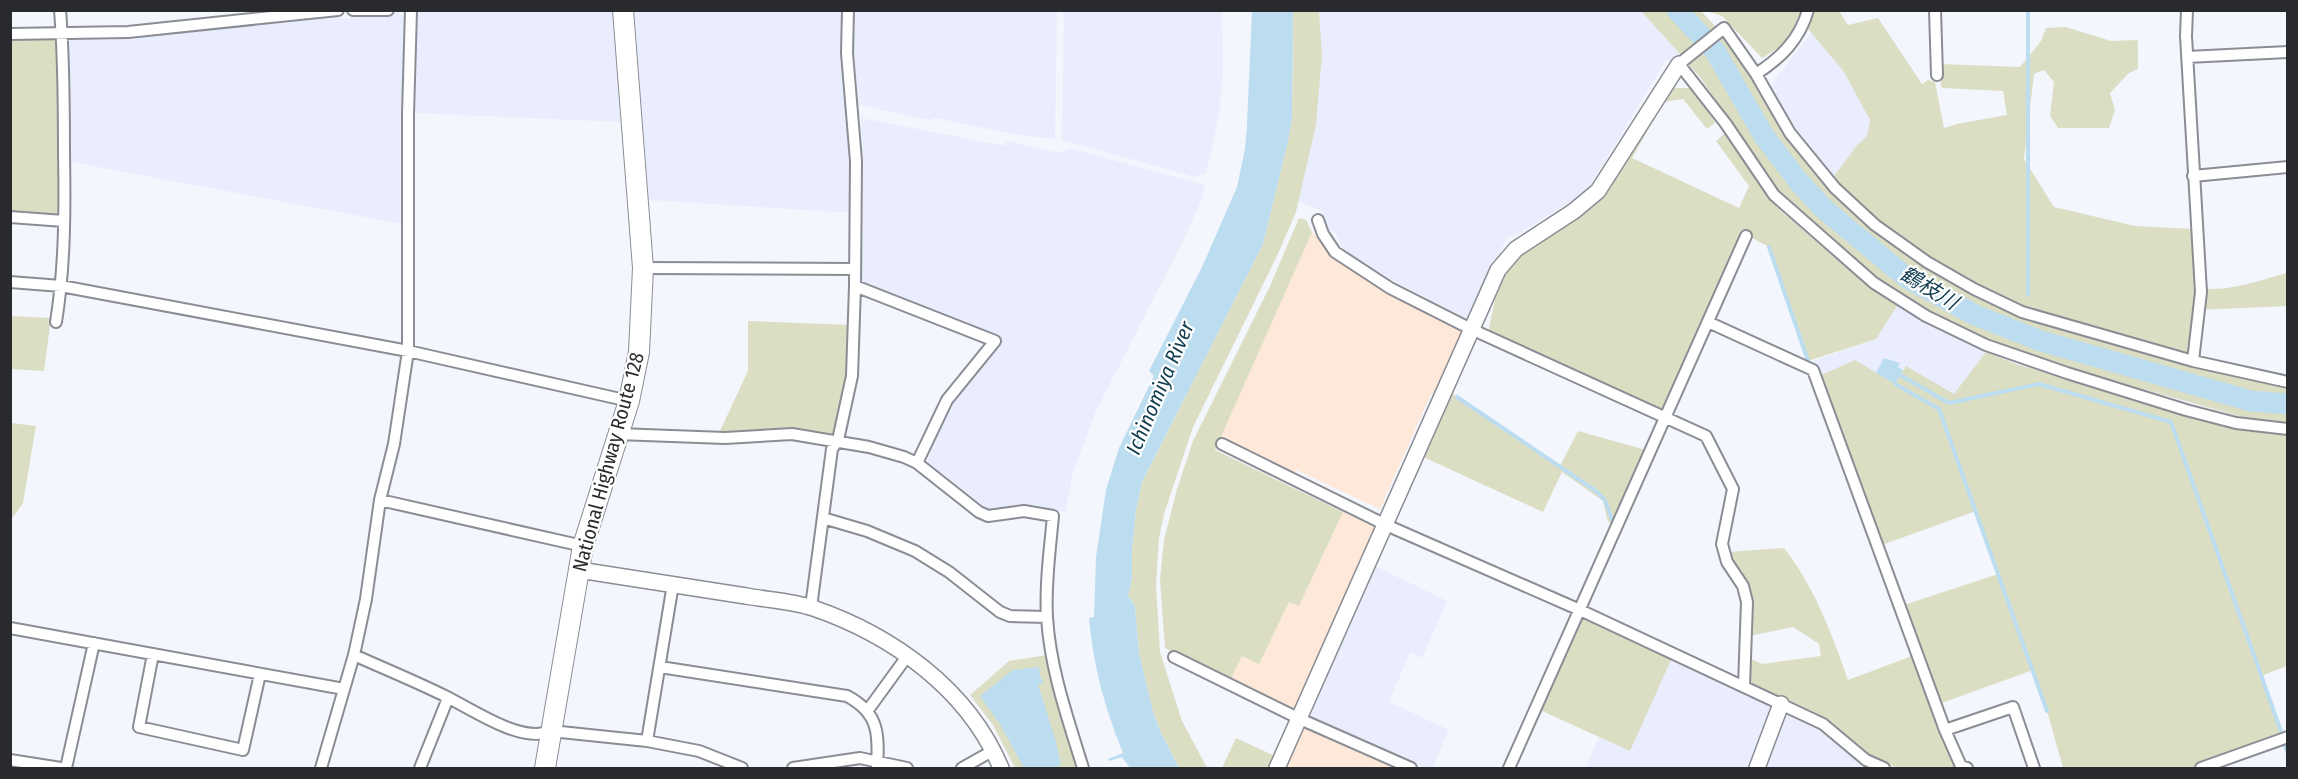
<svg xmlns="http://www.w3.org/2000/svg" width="2298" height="779" viewBox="0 0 2298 779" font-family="'Fira Sans Condensed','Noto Sans JP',sans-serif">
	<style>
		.commercial { fill: #fde8d9 }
		.built { fill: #e9edfd }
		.green { fill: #dbdec3 }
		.water { fill: #bcddef }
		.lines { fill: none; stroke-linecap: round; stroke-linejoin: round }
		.stream { stroke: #bcddef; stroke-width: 4 }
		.river { stroke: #bcddef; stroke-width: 21 }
		.street-casing { stroke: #8b8d94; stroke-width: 14 }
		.secondary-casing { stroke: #8b8d94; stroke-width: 18 }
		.highway-casing { stroke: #8b8d94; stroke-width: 22 }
		.street { stroke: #fff; stroke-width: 10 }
		.secondary { stroke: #fff; stroke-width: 15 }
		.highway { stroke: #fff; stroke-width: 20 }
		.labels { text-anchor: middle; stroke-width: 4.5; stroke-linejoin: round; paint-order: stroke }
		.street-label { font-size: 20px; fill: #292a2d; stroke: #fff }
		.water-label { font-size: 21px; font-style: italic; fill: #113d51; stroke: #fff }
	</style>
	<rect width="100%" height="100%" fill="#f4f6fe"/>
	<path class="commercial" d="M1312,232l13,11 2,8 15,13 43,28 75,36 3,8 -27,60 -5,-2 -51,115 -84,-39 -2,3 -74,-35z
		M1343,512l33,14 -79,186 -67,-31 12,-25 17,8 30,-62 10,4z
		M1304,725l97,43h-116z"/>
	<path class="built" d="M421,11h193l8,111 -208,-9 3,-97z
		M634,11h209l8,125 2,77 -204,-13 -11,-113z
		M853,11h204l-2,128 -43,-5 -76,-16 -7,2 -70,-15 -5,-49z
		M1064,11h158l1,60 -4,44 -13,58 -11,4 -133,-37z
		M1319,11h322l40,44 -16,7 -75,124 -15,13 -57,35 -11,3 -36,79 -5,2 -89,-45 -34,-24 -9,-18h-6l-6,-20 -24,-10 18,-76 6,-70z
		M338,13l4,6 56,-6 7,3 -2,208 -332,-62 -4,-122h43z
		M1811,33l33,39 26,48 -3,16 -9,8 -24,32 -49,-63 -14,-28z
		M861,118l144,28 1,-5 55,12 8,-5 136,37 -4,16 -17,38 -88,172 -23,61 -8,40 -46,-7 -23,4 -9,-1 -60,-46 21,-57 40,-44 15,-22 -137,-52 -7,-6v-121l3,-16z
		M1897,306l89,46 -32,43 -48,-29 -11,18 -19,-11 -57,3 -6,-15 63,-22z
		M1375,566l72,35 -25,57 -12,-6 -21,50 60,28 -17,38h-7l-117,-50z
		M1672,658l96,44 3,9 -21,57h-164l13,-31 31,13z
		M1790,711l30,16 45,38 1,3h-102l20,-53z"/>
	<path class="green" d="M1293,11h26l3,44 -6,70 -20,87 -19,44 -84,171 -29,87 -5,24 -3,48 4,66 22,69 25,47h-28l-18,-35 -8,-21 -14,-59 -4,-47 -7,-10 4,-18v-28l4,-40 6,-28 121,-238 25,-103 4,-22z
		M1641,11h33l27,28 -20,16z
		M1682,11h19l15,16 -10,9z
		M1707,11h99c-12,25 -19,33 -44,47l-40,-42z
		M1815,11h24l9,14 30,-7 44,66 6,-4 7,2 9,46 13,-4 50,-9 -4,-24 -61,-3 -4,-13 2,-11 80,3 21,-26 5,-13 20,-1 45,14 27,-1v29l-9,4 -19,20 5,17 -6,18h-51l-8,-12 4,-34 -10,-12 -10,4 -10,85 30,48 81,19 59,3 3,58c25,7 65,-7 90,-14v33l-91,4c-2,15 1,37 -14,46l-161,-49 -92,-46 -54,-40 -34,-32 -7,-13 24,-32 9,-8 3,-16 -26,-48 -36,-43z
		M1724,37l27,35 36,62 82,89 156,92 201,59 61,11v15l-29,-2 -218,-61 -53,-20 -79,-42 -33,-26 -53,-48 -28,-31 -27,-34 -36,-68 -18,-23z
		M11,38l46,1 3,175 -3,2 -46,-4z
		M1709,48c26,46 52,93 85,134 43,52 118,109 180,137 51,22 105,37 159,52 52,15 101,30 154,38v16l-34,-5 -245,-69 -85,-41 -65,-45 -81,-74 -77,-114 -12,-13z
		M1668,88h25l22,35 -8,6 -24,-30 -19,3 -32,56 107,50 10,-22 -33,-45 8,-7 7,4 49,72 56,49 61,47 -21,33 -68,22 -39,-114 -24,-13 -81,178 -176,-79 7,-34 16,-36 20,-21 50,-29z
		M1299,218l7,2 6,12 -97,218 128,62 -44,94 -10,-4 -30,62 -17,-8 -12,25 -65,-33 -5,-69 4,-39 13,-51 16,-48 77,-155z
		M10,316l41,2 -7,53 -33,-2z
		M748,321l103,4 -2,53 -13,56 -49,-4 -68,3 29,-62z
		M1986,352l30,12 208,60 62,11 1,231 -26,10 21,58 -87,34h-132l-16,-57 -14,-41 -94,34 -35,-99 94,-31 -22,-63 -94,34 -63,-169 36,-16 40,24 11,-18 48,28z
		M1449,391l110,77 19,-37 68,19 -33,78 -6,-9 -4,-18 -41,-29 -19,40 -122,-56z
		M11,423l25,3 -13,77 -9,13 -3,2z
		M1784,548c30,38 48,86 64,132l64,-24 28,79 5,3 12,26 -1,4h-56l-14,-4 -139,-81 2,-25 13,6 59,-8 -2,-12 -26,-17 -44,9 -1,-39 -20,-45z
		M1581,617l91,41 -42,93 -90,-41z
		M1047,655l20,83 9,26 -2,4h-59l-22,-43 -23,-30 39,-34z
		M1236,738l41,19 -5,11h-50z"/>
	<path class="water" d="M1252,11h41l-1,108 -4,22 -25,103 -121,238 -6,28 -4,40v28l-4,18 7,10 4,47 14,59 8,21 18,35h-49l-8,-11 -13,4 -1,-2 15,-6c-18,-44 -30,-88 -34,-135l5,-1 2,-60 10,-67 13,-42 35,-72 -5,-5 54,-106 34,-78 8,-38 2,-25z
		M1884,358l16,5 -2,4 5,3 -8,14 -19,-11z
		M1039,667l1,9 4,7 -6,1 2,7 15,47 6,27 -7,3h-30l-24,-44 -20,-28 33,-26z"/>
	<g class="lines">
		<path class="stream" d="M1769,247l39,114
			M2028,295v-285
			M1900,375l49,28 90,-19 132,38 111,312
			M1895,384l44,25 108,302
			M1457,397l139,94 9,9 7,20
			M2283,741l5,13"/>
		<path class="river" d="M1677,10l38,41 49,85 35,46 25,27 83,69 68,37 66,26 210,60 37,3"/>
		<g class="street-casing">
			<path id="street" d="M353,10h35
				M1935,10l2,65
				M2187,10l-1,26 15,256 -8,69
				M10,34l118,-2 210,-22
				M2187,57l101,-5
				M1756,74c25,-16 44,-35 52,-64
				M2193,176l95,-9
				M10,217l54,4
				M1318,220l5,14 12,18 55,36 81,41 235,107 27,53 -11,55 5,18 16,24 4,16 -3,84
				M643,268l212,1
				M10,282l51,4 347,65 221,50
				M855,286l140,55 -48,59 -30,63
				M56,322c9,-56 9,-113 8,-169 0,-48 0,-95 -4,-143
				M1708,322l105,48 132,360 16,36 6,2
				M2288,382l-95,-21 -171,-49 -48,-23 -47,-27 -52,-37 -40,-37 -45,-55 -34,-59 -32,-46 -45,36 47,60 48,71 100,88 52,33 60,29 81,28 119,37 50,13 52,6
				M618,434l107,4 67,-4 77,13 35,10 13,6 62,49 9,4 36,-5 29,5c-3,33 -8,68 -6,101 3,52 21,102 36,151
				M1222,444l164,81 194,85 243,114 43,36 18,8
				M380,500l203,46
				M823,518l44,13 48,20 34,21 51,40 10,4 37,1
				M811,607l21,-158 6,-9 14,-64 3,-90 1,-125 -9,-108 1,-43
				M10,628l334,61
				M153,654l-14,73 104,23 17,-76
				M354,655c31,14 63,27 93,42 26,13 75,47 104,34l96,10 52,10 43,17
				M1174,657l126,62 111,49
				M660,667l187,29c32,17 32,38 30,72
				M868,710l40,-55
				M1945,730l68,-23 21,61
				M647,741l26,-157
				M10,760l51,8
				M66,768l28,-125
				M321,768l33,-113 12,-56 14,-99 14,-56 14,-93v-237l3,-104
				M420,768l28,-70
				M793,768l67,-10 47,10
				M962,768l32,-18
				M1509,768l237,-532
				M2201,768l87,-31"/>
		</g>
		<g class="secondary-casing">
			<path id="secondary" d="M579,570c56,9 111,17 167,26 22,4 46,5 67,12 79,27 155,81 188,160
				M1277,768l221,-498 18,-21 58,-38 24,-20 81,-127
				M1757,768l24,-64"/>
		</g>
		<g class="highway-casing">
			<path id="highway" d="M545,768l38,-222 46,-145 10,-49 4,-84 -20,-258"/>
		</g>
		<use href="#street" class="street"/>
		<use href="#secondary" class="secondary"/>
		<use href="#highway" class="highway"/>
	</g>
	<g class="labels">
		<g class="street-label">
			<text transform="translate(608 462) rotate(-75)" y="7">National Highway Route 128</text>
		</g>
		<g class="water-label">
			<text transform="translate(1929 288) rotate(31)" y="7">鶴枝川</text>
			<text transform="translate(1160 388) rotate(-67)" y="7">Ichinomiya River</text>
		</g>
	</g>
	<rect width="2298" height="779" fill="none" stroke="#292a2d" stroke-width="24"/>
</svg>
